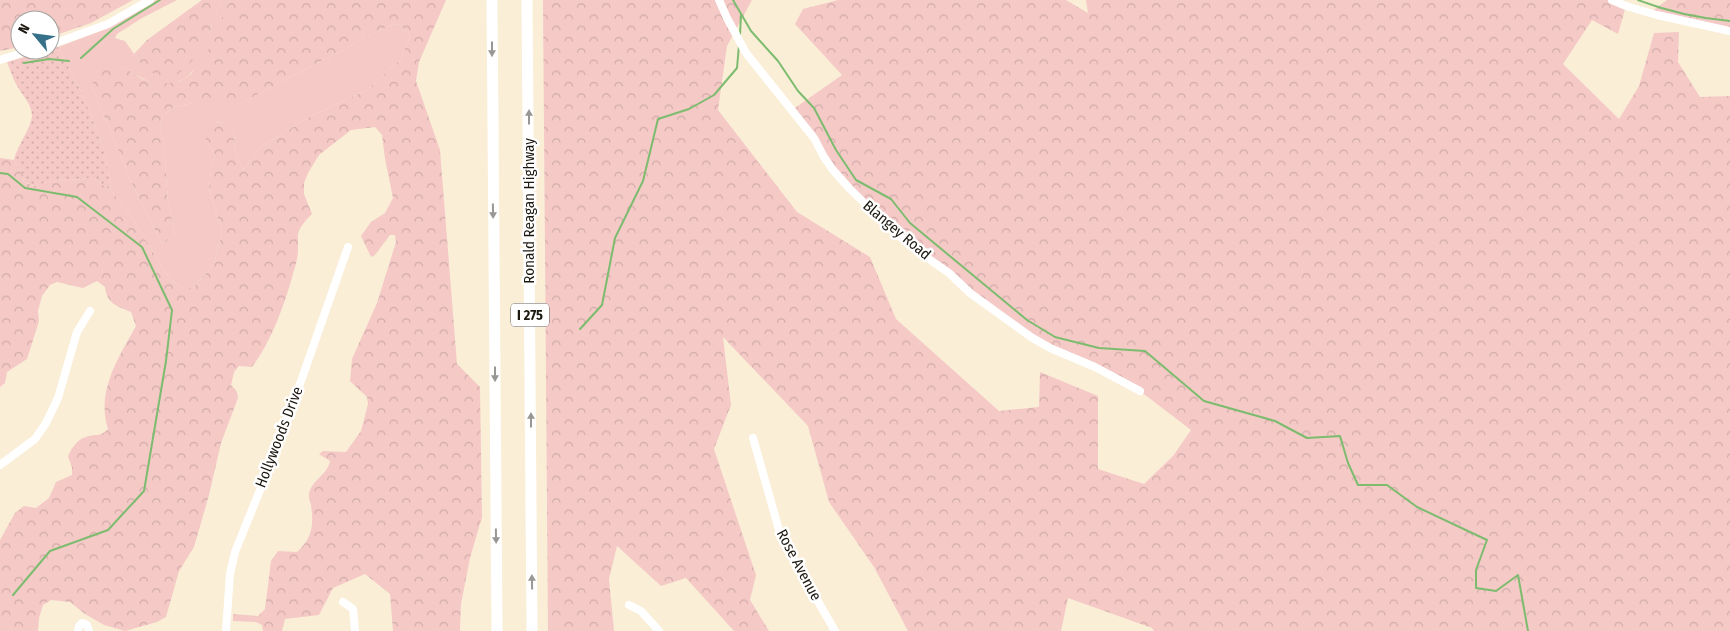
<svg xmlns="http://www.w3.org/2000/svg" width="1730" height="631" viewBox="0 0 1730 631" font-family="'Fira Sans Condensed',sans-serif">
	<style>
		.grass { fill: #f4c9c6 }
		.forest { fill: url(#forest-crowns) }
		.park { fill: url(#park-dots) }
		.lines { fill: none; stroke-linecap: round; stroke-linejoin: round }
		.stream { stroke: #7dbc6f; stroke-width: 2 }
		.minor { stroke: #fff; stroke-width: 8 }
		.highway { stroke: #fff; stroke-width: 11 }
		.oneway { fill: #999793 }
		.labels { text-anchor: middle; stroke-width: 5; stroke-linejoin: round; paint-order: stroke }
		.shield { fill: #fff; stroke: #605d58; stroke-width: 1 }
		.shield-label { font-size: 14px; font-weight: bold; fill: #1c1810 }
		.street-label { font-size: 15px; fill: #1c1810; stroke: #fff }
	</style>
	<defs>
		<pattern id="forest-crowns" width="20" height="18" patternUnits="userSpaceOnUse" patternTransform="scale(1.25)"><rect width="20" height="18" fill="#f4c9c6"/><path d="M2 6a3 3 0 1 1 6 0M12 15a3 3 0 1 1 6 0" fill="none" stroke="#d1aca9"/></pattern>
		<pattern id="park-dots" width="8" height="8" patternUnits="userSpaceOnUse" patternTransform="scale(1.25)"><rect width="8" height="8" fill="#f4c9c6"/><path d="M2 2h.1M6 6h.1" fill="none" stroke="#d1aca9" stroke-width="1.8" stroke-linecap="round"/></pattern>
	</defs>
	<rect width="100%" height="100%" fill="#faeed7"/>
	<path class="grass" d="M156,0h21l-35,18 -25,16 -2,4 10,3 17,24 67,-31 10,-30 3,-4h8c-12,28 -31,92 -72,84 -13,-3 -24,-10 -35,-17l-31,20 41,99 29,58 13,-9 -7,-32 -4,-57 -4,-21 3,-10 11,-8 19,-4h48l148,-77 10,-2 11,12 -9,23 -34,31 -56,26 -50,31 -18,23 -8,-19 -1,-18 -9,-10 -11,-1 -8,18 9,16 -4,13 -2,20 13,43 -8,32 -21,24 -15,-2 -12,-13 -32,-52 -23,-31 -6,-38 -22,-57 -25,-48 48,-18z"/>
	<path class="forest" d="M0,0h133l-42,23 -41,14v-17h-30v27l-20,4z
		M202,0h20l-3,4 -10,30 -17,27 -17,16h-17l-16,-12 -8,-11 13,-14z
		M230,0h216l-27,62 -3,19 24,69 17,214 23,23 2,130 -12,41 -9,46 -1,27h-67l-3,-37 -25,-20 -32,14 -14,27 -34,4 -3,12h-19l-1,-6 -6,-3 -23,-1v-7l25,2 7,-7 6,-48 7,-10 19,1c15,-13 17,-27 14,-47 0,-3 -3,-8 -2,-11 3,-15 18,-18 21,-33l-11,-7 4,-3 23,1 15,-21 7,-27 -1,-7 -17,-16 2,-22 25,-56 19,-61 -1,-7h-5l-15,20 -4,2 -10,-21 10,-14 14,-9 8,-15 -8,-39 -3,-24 -7,-8 -24,3 -32,25 -11,18 -4,10v11l8,20c-21,21 -11,20 -15,45 -1,6 -4,13 -5,19 -9,30 -21,64 -40,89l-13,-1 -5,6 -3,13 6,7 1,6 -17,45 -12,52 -15,52 -15,24 -13,46 -9,5 -32,9 -21,-6 -19,-11 -15,-12 -19,-2 -8,5 -4,13 -1,13h-38v-91l15,-27 9,-7 12,2 13,-10 7,-16 16,-7v-8l-4,-10c2,-8 10,-18 18,-20 11,-4 13,1 22,-8 -12,-37 10,-71 28,-103l-5,-14c-14,-6 -24,-8 -26,-25l-8,-6 -14,7 -26,-6 -7,3 -8,11 -4,15 1,10 -12,38 -20,13 -2,11 -5,4v-229l14,2 9,15 1,7 10,4 13,-4 45,-4 19,12 23,31 32,52 12,13 15,2 21,-24 8,-32 -13,-43 2,-20 4,-13 -9,-16 -1,-10 9,-8 11,1 9,10 1,18 8,19 18,-23 50,-31 56,-26 34,-31 9,-23 -11,-12 -10,2 -148,77h-48l-19,4 -11,8 -3,10 4,21 4,57 7,32 -13,9 -29,-58 -41,-99 2,-9 15,-11h14l19,12 17,5 20,-2 12,-8 17,-24z
		M543,0h209l-25,46 -9,64 79,102 73,45 26,62 103,92 40,-4 1,-35 58,24v73l46,15 29,-28 18,-26 -51,-39 -90,-43 -113,-84 -88,-76 -57,-78 50,-35 -47,-51 8,-15 35,-9h228l22,13 -2,-13h526l14,6 -8,28 -26,-14 -29,44 56,55 20,-33 15,-53 25,-1 -1,30 22,35 30,-1v535h-576l-2,-3 -84,-30 -7,33h-153l-34,-64 -45,-65 -21,-76 -85,-89 8,68 -17,44 42,126 -6,25 19,31h-35l-48,-53 -25,8 -44,-40 -8,33 5,52h-66z
		M1667,0h63v31l-80,-18z"/>
	<path class="park" d="M58,47l25,48 22,57 6,38 -19,-12 -45,4 -12,4 -11,-4 -1,-7 -9,-15c3,-15 17,-31 18,-44 0,-12 -11,-22 -16,-32 -4,-7 -6,-15 -9,-22z"/>
	<g class="lines">
		<path class="stream" d="M733,0l18,31 27,30 20,30 16,17 22,42 20,30 35,19 19,24 117,97 28,17 44,11 46,3 59,50 71,20 32,17 33,-2 8,27 10,22h29l30,22 70,33 -11,30v18l20,3 22,-16 10,56
			M1638,0c31,12 59,18 92,21
			M740,35l1,-20
			M81,58l32,-29 47,-29
			M24,63l25,-4 20,2
			M0,173l8,1 17,14 52,9 65,50 30,63 -6,51 -22,130 -36,39 -58,21 -37,44
			M580,329l22,-24 13,-67 28,-57 15,-62 31,-10 25,-14 23,-27 2,-23"/>
		<path class="minor" d="M719,0l8,18 19,35 68,85 10,19 9,13 16,18 40,39 24,21 36,25 21,20 61,44 19,11 45,19 45,24
			M1612,0l14,6 31,9 73,16
			M50,45l58,-21 42,-24
			M0,60l32,-10
			M753,438l28,99 54,94
			M0,465l35,-26 11,-16 12,-25 19,-66 13,-21
			M343,602l10,7 2,22
			M629,605l12,6 18,20
			M78,631l1,-5 3,-3 5,2 2,6
			M226,631l4,-57 5,-22 46,-114 67,-191"/>
		<path class="highway" d="M492,0l5,631
			M527,0l5,631"/>
	</g>
	<defs><path id="oneway-solid" d="M-6-.8H1V-3.2L6.5 0L1 3.2V.8H-6Z" transform="scale(1.25)"/></defs>
	<g class="oneway">
		<use href="#oneway-solid" transform="translate(492 49) rotate(90)"/>
		<use href="#oneway-solid" transform="translate(529 117) rotate(-90)"/>
		<use href="#oneway-solid" transform="translate(493 211) rotate(89)"/>
		<use href="#oneway-solid" transform="translate(495 374) rotate(90)"/>
		<use href="#oneway-solid" transform="translate(531 420) rotate(-90)"/>
		<use href="#oneway-solid" transform="translate(496 536) rotate(89)"/>
		<use href="#oneway-solid" transform="translate(532 582) rotate(-91)"/>
	</g>
	<g class="labels">
		<rect class="shield" x="511" y="303.5" width="38" height="23" rx="4"/>
		<g class="shield-label">
			<text x="530" y="320">I 275</text>
		</g>
		<g class="street-label">
			<text transform="translate(529 211) rotate(-90)" y="5">Ronald Reagan Highway</text>
			<text transform="translate(897 230) rotate(40)" y="5">Blangey Road</text>
			<text transform="translate(279 437) rotate(-69)" y="5">Hollywoods Drive</text>
			<text transform="translate(799 565) rotate(62)" y="5">Rose Avenue</text>
		</g>
	</g>
	<g transform="translate(35 35) rotate(299)"><circle r="24" fill="#ffffff" stroke="#a4a39f"/>
	<path d="M0-4L9 19L0 12L-9 19Z" fill="#367189"/>
	<text y="-8" font-size="14" font-weight="bold" text-anchor="middle" fill="#1c1810">N</text>
	</g>
</svg>
